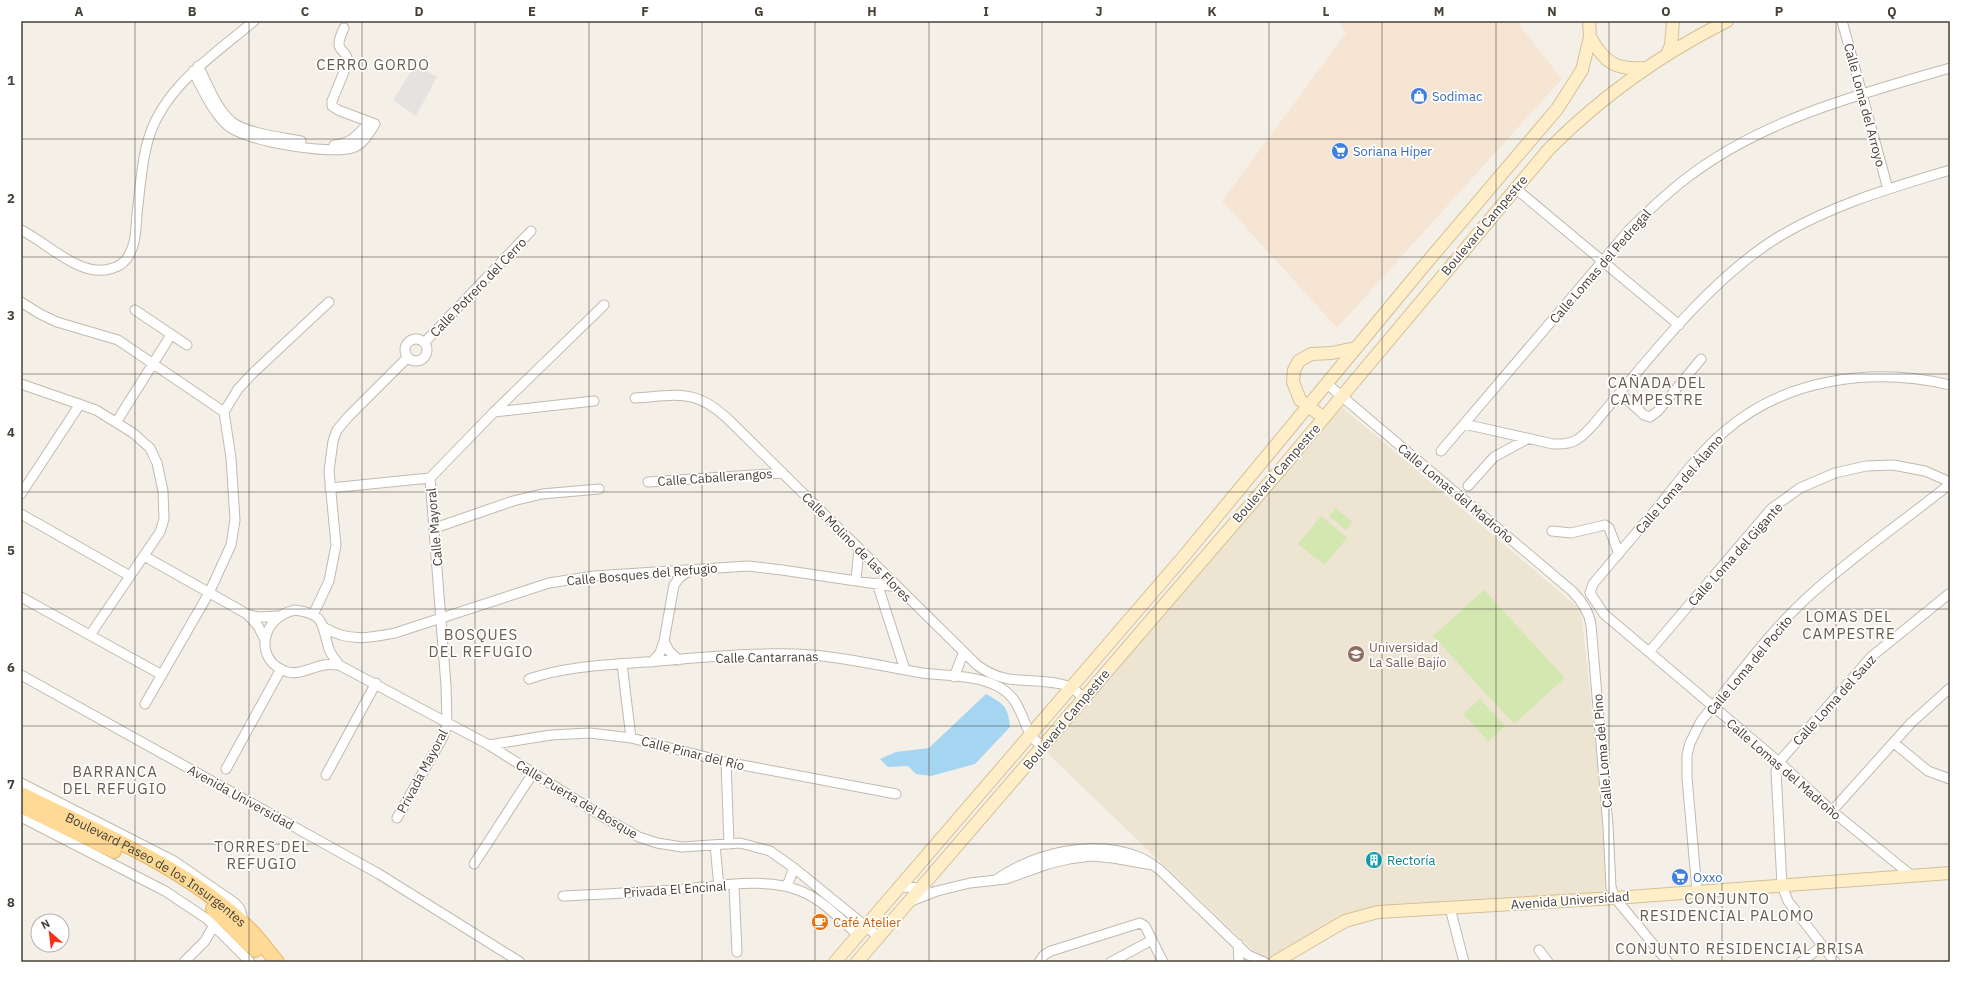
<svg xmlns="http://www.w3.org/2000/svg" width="1971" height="983" viewBox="0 0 1971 983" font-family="'IBM Plex Sans',sans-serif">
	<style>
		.commercial { fill: #f6e5d3 }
		.education { fill: #ede4d2 }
		.green { fill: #d3e8b0 }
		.parking { fill: #e5e3e0 }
		.water { fill: #a4d6f1 }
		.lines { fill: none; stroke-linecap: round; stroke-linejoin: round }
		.street-casing { stroke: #c2baad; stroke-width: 11 }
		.secondary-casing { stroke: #d4c098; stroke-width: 14 }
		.primary-casing { stroke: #e4b666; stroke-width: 16 }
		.street { stroke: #fff; stroke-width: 9 }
		.secondary { stroke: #ffeec7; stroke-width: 12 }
		.primary { stroke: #feda96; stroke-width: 14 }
		.grid { fill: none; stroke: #474036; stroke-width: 1; stroke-opacity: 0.55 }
		.labels { text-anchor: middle; stroke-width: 3.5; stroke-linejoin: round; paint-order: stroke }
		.shop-label { font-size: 13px; fill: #366cbe; stroke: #fff; text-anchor: start }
		.street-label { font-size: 13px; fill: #474036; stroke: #fff }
		.education-label { font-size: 13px; fill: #785e54; stroke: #fff; text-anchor: start }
		.culture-label { font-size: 13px; fill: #0d838f; stroke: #fff; text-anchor: start }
		.food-label { font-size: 13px; fill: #c56008; stroke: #fff; text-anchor: start }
		.quarter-label { font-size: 15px; letter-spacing: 1px; fill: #6a5d4e; stroke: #fff }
		.neatline { fill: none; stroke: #474036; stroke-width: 1.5 }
		.grid-label { font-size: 13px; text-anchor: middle; font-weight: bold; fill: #474036 }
	</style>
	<rect width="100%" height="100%" fill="#f4f0e8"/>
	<path class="commercial" d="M1338,21h178l46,58 -225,249 -115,-127 124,-168z"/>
	<path class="education" d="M1342,407l239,203 31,286 -265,24 -82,42 -215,-206 -6,-9z"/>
	<path class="green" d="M1336,508l16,14 -6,8 -17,-14z
		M1321,516l26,22 -23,27 -26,-21z
		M1484,590l81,88 -51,46 -81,-88z
		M1480,699l25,27 -17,15 -25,-27z"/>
	<path class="parking" d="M418,66l19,11 -21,39 -23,-16 19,-30 3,2z"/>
	<path class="water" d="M986,694c18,10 22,12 24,33l-35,37 -44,12 -15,-2 -8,-8 -20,1 -8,-8 16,-7 33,-4z"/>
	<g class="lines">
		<g class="street-casing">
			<path id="street" d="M1842,21l46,168
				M198,66c10,18 18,43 34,56 16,12 50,15 69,19
				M193,71c9,17 18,38 32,52 16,18 104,32 127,25 11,-3 17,-15 23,-24l-37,-14 -6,-4v-5l16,-39c-1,-16 -17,-7 -4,-34
				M334,145c17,-1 24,-11 36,-23
				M1515,188l164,137
				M21,230c26,12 60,50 92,38 7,-2 13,-7 16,-13 7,-12 7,-28 8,-41 3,-24 4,-47 10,-70 14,-56 66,-88 107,-123
				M21,302l19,12 17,8 61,18 106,72 7,46 4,62 -4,25 -22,48 -64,111
				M135,310l52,35
				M405 350a11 11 0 1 1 22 0a11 11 0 1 1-22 0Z
				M425,342l106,-111
				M1326,383l246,208c10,10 17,20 19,34l17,201 3,61 4,11 53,64
				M21,384l75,26 37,23 17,15 7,15 6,28 1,28 -4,13 -70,103
				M1620,393l24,22 6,2 8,-6 43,-52
				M635,398c45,-3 61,-10 96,24l246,243c32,24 58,10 91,21 6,2 11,8 15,11
				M224,412l14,-23 15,-16 76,-71
				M494,412l100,-11
				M117,421l54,-86
				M1464,424l89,20c21,1 26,-4 40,-19 53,-63 117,-147 187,-189 54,-32 111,-48 170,-66
				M1441,451l188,-221c19,-19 38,-37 59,-53 76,-58 172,-83 262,-109
				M648,482l135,-9
				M1468,486l26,-29 33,-18
				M330,488l100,-10
				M21,494l59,-90
				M21,514l109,62
				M435,528l78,-27 29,-7 57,-5
				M1552,531l19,2 34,-8 4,3 10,26
				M144,556l103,58 11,12 7,14
				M856,580l3,-31
				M877,583l28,87
				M21,597l141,78
				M295,610c32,4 26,16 34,39 2,6 7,11 10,16 -5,0 -10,-1 -15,0 -12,2 -23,10 -36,7 -35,-10 -28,-55 7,-62z
				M249,615l10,2 19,-1
				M313,615l16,-34 7,-36 -7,-74 4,-30 4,-11 11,-13 60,-60
				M325,628c24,14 44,10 70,5l154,-50 45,-7 154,-10 34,4 115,17
				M664,641l5,10 10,9
				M1649,652l122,-143 29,-21 35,-15 31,-7 27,-1 32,6 25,11
				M652,662l8,-9 4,-12 10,-56 6,-8 11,-7
				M622,664l9,74
				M339,665l150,80 116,73 34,19 18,6 25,4 58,-4 30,8 24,17 85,69
				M21,675l358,199 141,88
				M954,677l9,-23
				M529,679c37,-13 78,-14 116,-17 55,-4 112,-11 167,-7 37,3 73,12 110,18 24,3 56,2 77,14 20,11 22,29 31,47 2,5 9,9 13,13
				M1894,743l34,28 22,8
				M489,745l62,-10 39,-2 41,5 95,24 170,32
				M726,762l3,82
				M226,769l55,-100
				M326,775l50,-92
				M21,783l153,78 61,42 5,6 4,14
				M1832,811l79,-88 39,-35
				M21,817l144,74 42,28 43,43
				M397,818l46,-81 4,-13 -1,-38 -16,-208 64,-66 110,-107
				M715,845l4,42
				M474,864l59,-91
				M1912,876l-80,-65 -53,-49 -175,-148 -14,-21 3,-9c23,-28 47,-55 70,-83 19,-24 38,-50 62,-70 61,-53 148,-64 225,-46
				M997,879c40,-27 96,-40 142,-22 8,3 14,8 21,13l88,85 16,7
				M734,885l3,67
				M787,886l7,-18
				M899,887l27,1
				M1697,891l-10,-113v-23l3,-12 11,-22c35,-42 68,-89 109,-126 44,-40 94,-74 140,-111
				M563,896c36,-2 72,-3 109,-6 38,-2 89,-14 126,0 23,8 42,29 60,45
				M911,901l26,-10 33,-8 36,-4 42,-15 21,-5 22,-3 22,2 40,7
				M1450,908l14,54
				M1238,944l1,18
				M1539,950l9,12
				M184,962l21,-21 9,-16
				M1039,962l5,-7 7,-4 89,-28 5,3 18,36
				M1111,962l41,-22
				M1801,962l21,-16
				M1835,962l-47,-61 -6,-16 -6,-114 3,-9 92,-105 79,-64"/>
		</g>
		<g class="secondary-casing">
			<path id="secondary" d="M1590,37c15,26 25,33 55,31
				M1667,55l4,-10 2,-24
				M1324,418l-24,-18 -7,-18 1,-12 5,-9 12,-7 21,-1 23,-5
				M835,962l350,-407 238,-288 134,-158 25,-39 8,-33 -1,-16
				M857,962l424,-493 268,-320c52,-52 112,-95 178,-128
				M1275,962l70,-41 33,-9 237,-14 335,-25"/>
		</g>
		<g class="primary-casing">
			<g id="primary">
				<path id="s1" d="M21,794c76,38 159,70 222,129 13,11 23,26 34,39"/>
				<path d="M21,806l93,45"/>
				<path d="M213,909l42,41"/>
			</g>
		</g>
		<use href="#street" class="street"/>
		<use href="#secondary" class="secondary"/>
		<use href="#primary" class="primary"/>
	</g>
	<path class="grid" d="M135,21v941M249,21v941M362,21v941M475,21v941M589,21v941M702,21v941M815,21v941M929,21v941M1042,21v941M1156,21v941M1269,21v941M1382,21v941M1496,21v941M1609,21v941M1722,21v941M1836,21v941M21,139h1929M21,257h1929M21,374h1929M21,492h1929M21,609h1929M21,726h1929M21,844h1929"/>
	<defs>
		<g id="shop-disc" transform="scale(0.9)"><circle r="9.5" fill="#3f7fe0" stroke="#fff"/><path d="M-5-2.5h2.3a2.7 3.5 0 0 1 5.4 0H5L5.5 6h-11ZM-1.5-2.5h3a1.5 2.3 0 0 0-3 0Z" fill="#fff"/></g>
		<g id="supermarket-disc" transform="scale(0.9)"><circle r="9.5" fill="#3f7fe0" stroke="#fff"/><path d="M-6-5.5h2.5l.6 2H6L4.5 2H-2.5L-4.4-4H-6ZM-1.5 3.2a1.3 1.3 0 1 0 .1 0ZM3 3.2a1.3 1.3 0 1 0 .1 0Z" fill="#fff"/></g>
		<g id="university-disc" transform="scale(0.9)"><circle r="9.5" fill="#8d6e63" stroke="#fff"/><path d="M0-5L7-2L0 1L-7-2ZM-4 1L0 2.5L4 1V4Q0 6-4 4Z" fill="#fff"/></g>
		<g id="building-disc" transform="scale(0.9)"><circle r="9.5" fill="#0f9aa8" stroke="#fff"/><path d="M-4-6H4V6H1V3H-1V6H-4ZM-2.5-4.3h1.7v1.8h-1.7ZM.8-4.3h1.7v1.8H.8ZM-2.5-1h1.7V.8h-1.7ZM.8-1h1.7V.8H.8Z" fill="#fff"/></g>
		<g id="cafe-disc" transform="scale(0.9)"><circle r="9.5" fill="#e8710a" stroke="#fff"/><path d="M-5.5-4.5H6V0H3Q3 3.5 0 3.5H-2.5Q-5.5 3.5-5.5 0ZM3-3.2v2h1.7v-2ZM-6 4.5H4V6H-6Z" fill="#fff"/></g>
	</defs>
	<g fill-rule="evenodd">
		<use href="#shop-disc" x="1419" y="96"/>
		<use href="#supermarket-disc" x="1340" y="151"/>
		<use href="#university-disc" x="1356" y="654"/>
		<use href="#building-disc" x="1374" y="860"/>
		<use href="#supermarket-disc" x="1680" y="877"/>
		<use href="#cafe-disc" x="820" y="922"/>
	</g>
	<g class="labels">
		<g class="shop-label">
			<text x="1432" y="101">Sodimac</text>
			<text x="1353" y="156">Soriana Híper</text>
			<text x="1693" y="882">Oxxo</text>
		</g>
		<g class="street-label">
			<text transform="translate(1865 105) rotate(75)" y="5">Calle Loma del Arroyo</text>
			<text transform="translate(1484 225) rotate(-50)" y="5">Boulevard Campestre</text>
			<text transform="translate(1600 266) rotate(-49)" y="5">Calle Lomas del Pedregal</text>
			<text transform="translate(478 287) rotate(-46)" y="5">Calle Potrero del Cerro</text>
			<text transform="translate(1276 473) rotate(-49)" y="5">Boulevard Campestre</text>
			<text transform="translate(715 477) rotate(-4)" y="5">Calle Caballerangos</text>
			<text transform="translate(1679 484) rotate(-49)" y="5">Calle Loma del Álamo</text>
			<text transform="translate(1456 493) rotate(40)" y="5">Calle Lomas del Madroño</text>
			<text transform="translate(434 527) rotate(-95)" y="5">Calle Mayoral</text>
			<text transform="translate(857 547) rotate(45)" y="5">Calle Molino de las Flores</text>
			<text transform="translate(1735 554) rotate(-48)" y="5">Calle Loma del Gigante</text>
			<text transform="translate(642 574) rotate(-5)" y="5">Calle Bosques del Refugio</text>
			<text transform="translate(767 657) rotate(-1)" y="5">Calle Cantarranas</text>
			<text transform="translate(1749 665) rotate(-50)" y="5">Calle Loma del Pocito</text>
			<text transform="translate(1834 700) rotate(-48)" y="5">Calle Loma del Sauz</text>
			<text transform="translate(1066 719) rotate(-50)" y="5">Boulevard Campestre</text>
			<text transform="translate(1602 751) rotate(-95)" y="5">Calle Loma del Pino</text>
			<text transform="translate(693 753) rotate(14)" y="5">Calle Pinar del Río</text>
			<text transform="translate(1784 769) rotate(41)" y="5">Calle Lomas del Madroño</text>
			<text transform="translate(422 771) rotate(-62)" y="5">Privada Mayoral</text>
			<text transform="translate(241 797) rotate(29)" y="5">Avenida Universidad</text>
			<text transform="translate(577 799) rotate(31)" y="5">Calle Puerta del Bosque</text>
			<text dy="5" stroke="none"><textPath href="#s1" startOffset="155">Boulevard Paseo de los Insurgentes</textPath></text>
			<text transform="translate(675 889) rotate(-4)" y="5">Privada El Encinal</text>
			<text transform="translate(1570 900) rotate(-4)" y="5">Avenida Universidad</text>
		</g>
		<g class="education-label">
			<text x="1369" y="652">Universidad<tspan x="1369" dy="15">La Salle Bajío</tspan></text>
		</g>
		<g class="culture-label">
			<text x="1387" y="865">Rectoría</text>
		</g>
		<g class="food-label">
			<text x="833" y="927">Café Atelier</text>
		</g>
		<g class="quarter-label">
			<text x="373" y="70">CERRO GORDO</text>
			<text x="1657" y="388">CAÑADA DEL<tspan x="1657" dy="17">CAMPESTRE</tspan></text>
			<text x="1849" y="622">LOMAS DEL<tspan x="1849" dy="17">CAMPESTRE</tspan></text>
			<text x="481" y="640">BOSQUES<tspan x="481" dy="17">DEL REFUGIO</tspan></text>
			<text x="115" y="777">BARRANCA<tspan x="115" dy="17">DEL REFUGIO</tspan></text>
			<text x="262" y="852">TORRES DEL<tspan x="262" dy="17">REFUGIO</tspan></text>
			<text x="1727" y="904">CONJUNTO<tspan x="1727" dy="17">RESIDENCIAL PALOMO</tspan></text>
			<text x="1740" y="954">CONJUNTO RESIDENCIAL BRISA</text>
		</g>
	</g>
	<rect width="1971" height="983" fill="none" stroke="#ffffff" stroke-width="44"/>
	<g transform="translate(50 933) rotate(332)"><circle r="19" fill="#ffffff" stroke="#b5b3af"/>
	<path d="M0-3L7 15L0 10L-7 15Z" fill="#fa2d18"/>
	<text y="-6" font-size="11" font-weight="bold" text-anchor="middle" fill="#474036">N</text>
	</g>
	<rect x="22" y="22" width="1927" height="939" class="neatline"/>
	<g class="grid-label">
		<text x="79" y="16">A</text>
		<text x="192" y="16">B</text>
		<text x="305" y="16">C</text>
		<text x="419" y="16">D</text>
		<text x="532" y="16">E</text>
		<text x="645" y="16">F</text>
		<text x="759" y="16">G</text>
		<text x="872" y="16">H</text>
		<text x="986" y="16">I</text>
		<text x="1099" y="16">J</text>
		<text x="1212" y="16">K</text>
		<text x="1326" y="16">L</text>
		<text x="1439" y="16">M</text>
		<text x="1552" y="16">N</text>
		<text x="1666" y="16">O</text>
		<text x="1779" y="16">P</text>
		<text x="1892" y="16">Q</text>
		<text x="11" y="85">1</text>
		<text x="11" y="203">2</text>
		<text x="11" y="320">3</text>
		<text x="11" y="437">4</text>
		<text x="11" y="555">5</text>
		<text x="11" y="672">6</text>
		<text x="11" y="789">7</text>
		<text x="11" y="907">8</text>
	</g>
</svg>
